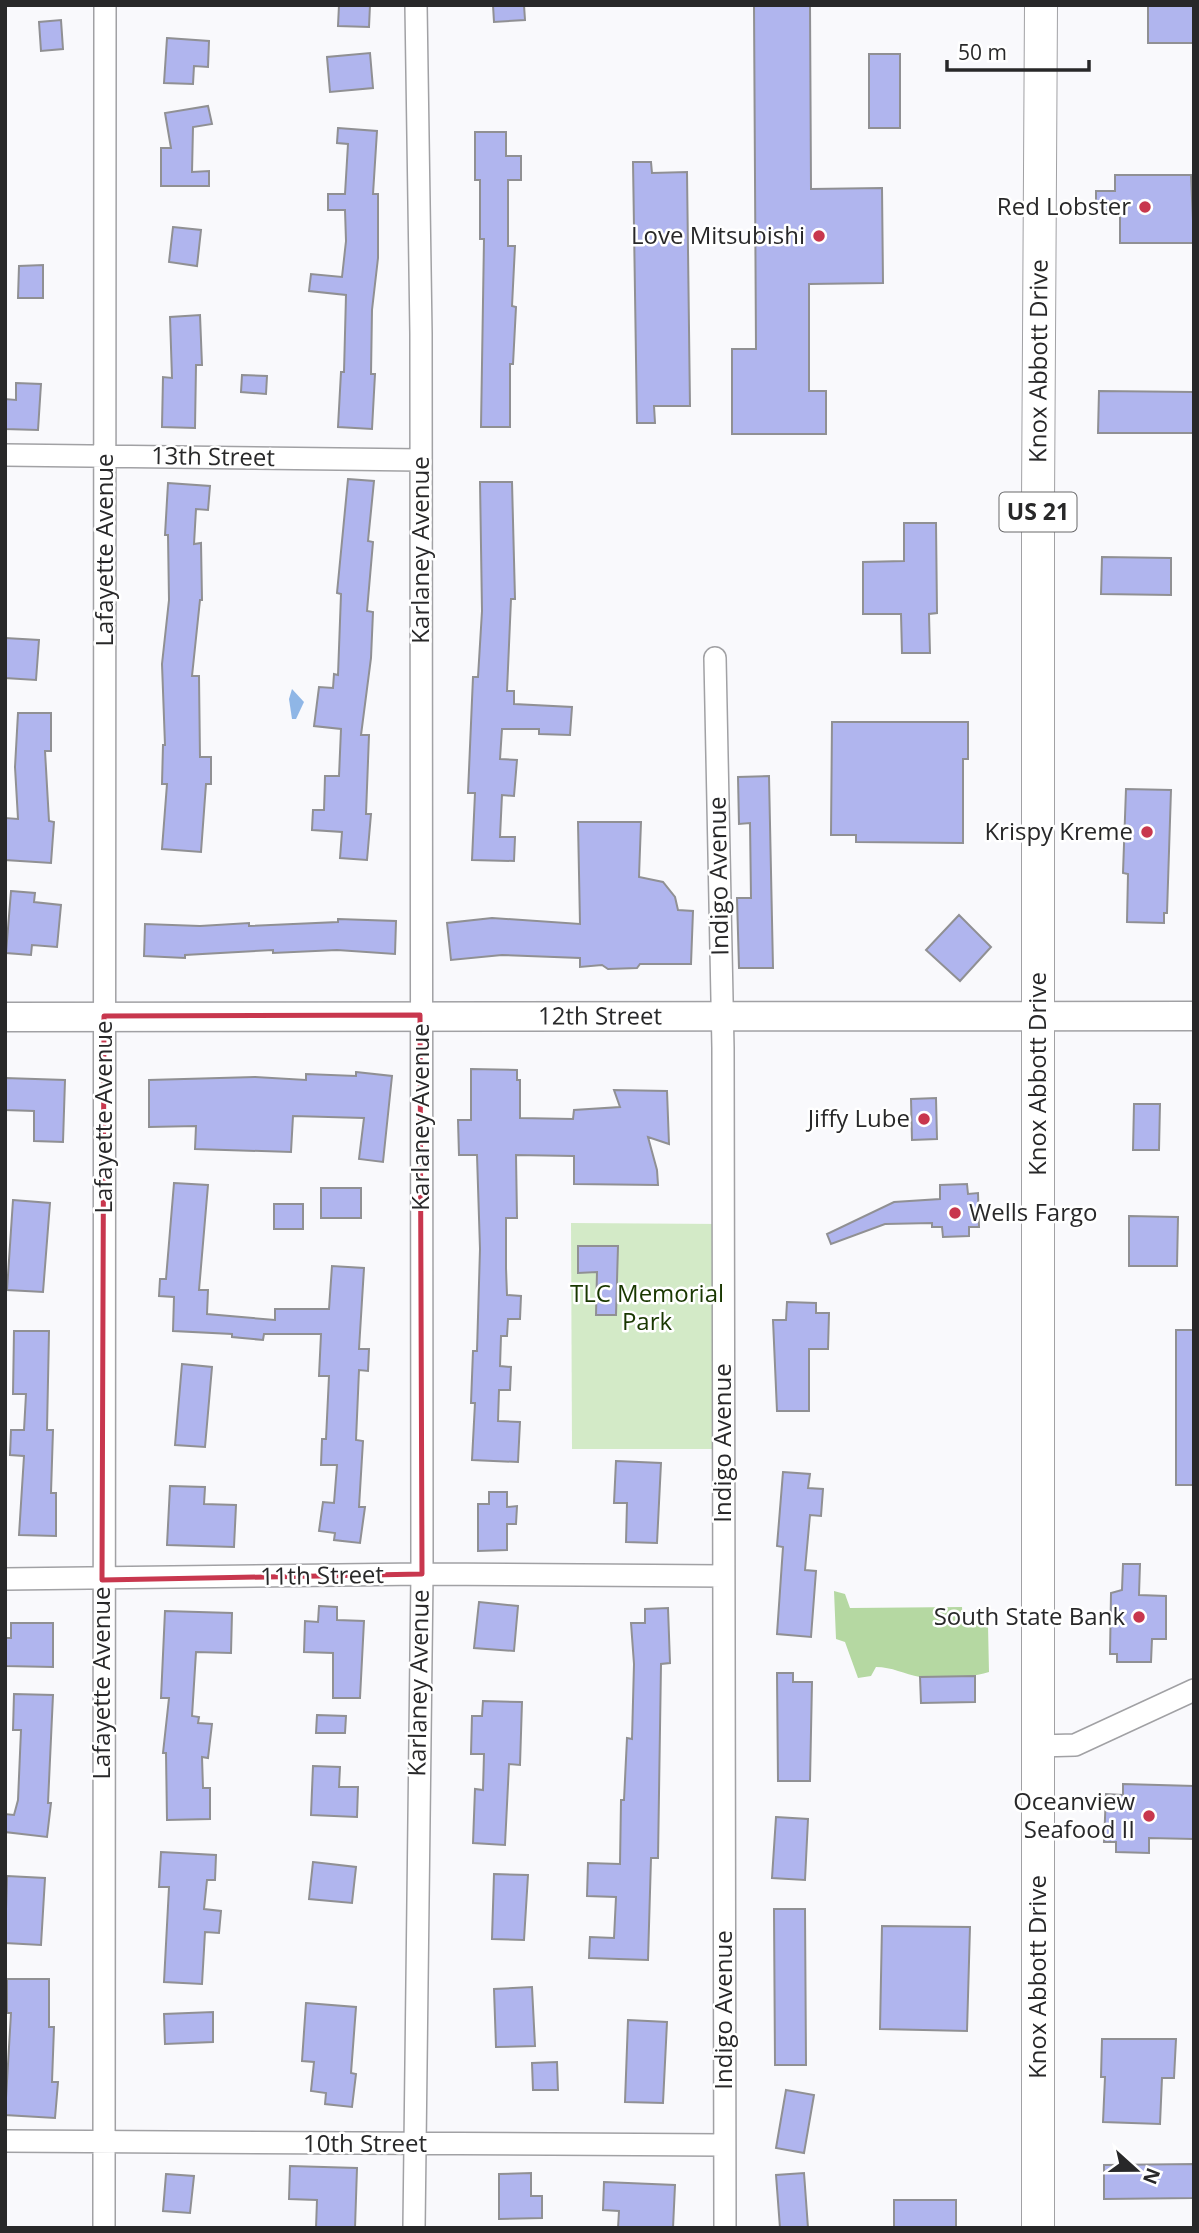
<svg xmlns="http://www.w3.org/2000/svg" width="1199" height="2233" viewBox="0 0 1199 2233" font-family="'Open Sans',sans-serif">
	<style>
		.green { fill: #d3eac7 }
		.forest { fill: #b5d8a2 }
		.water { fill: #8fb6e6 }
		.building { fill: #b0b5ee; stroke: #909093; stroke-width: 2 }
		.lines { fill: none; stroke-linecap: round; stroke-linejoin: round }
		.street-casing { stroke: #a1a1a4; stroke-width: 24 }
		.secondary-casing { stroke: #a1a1a4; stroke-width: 31 }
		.primary-casing { stroke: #a1a1a4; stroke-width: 34 }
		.street { stroke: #fff; stroke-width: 21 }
		.secondary { stroke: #fff; stroke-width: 28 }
		.primary { stroke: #fff; stroke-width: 32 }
		.marked { fill: none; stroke: #c8374e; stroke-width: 5; stroke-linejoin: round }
		.poi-dot { fill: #c8374e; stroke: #fff; stroke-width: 2.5 }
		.labels { text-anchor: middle; stroke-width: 5; stroke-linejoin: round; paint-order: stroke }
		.shield { fill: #fff; stroke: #686869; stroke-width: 2 }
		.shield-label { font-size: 23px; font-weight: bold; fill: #282829 }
		.poi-label { font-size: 24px; fill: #282829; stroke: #fff; text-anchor: end }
		.street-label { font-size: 24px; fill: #282829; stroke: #fff }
		.park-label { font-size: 24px; fill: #193700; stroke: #fff }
	</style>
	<rect width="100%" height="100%" fill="#f9f9fc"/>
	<path class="green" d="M571,1223l152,1v225h-151z"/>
	<path class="forest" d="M834,1591l11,3 5,14 112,-1 1,16 25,2 1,47c-20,6 -48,8 -69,5 -16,-3 -28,-10 -44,-10l-5,9 -13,2 -13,-36 -9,-3z"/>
	<path class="water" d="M292,689l12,13 -8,17h-4l-3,-20z"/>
	<path class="building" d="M339,5h31l-1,22 -31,-1z
		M493,5h31l1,15 -31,2z
		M754,5h56l1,184 71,-1 1,95 -74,1v107h17v43h-94v-85h24z
		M1148,5h46v38h-46z
		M61,20l2,29 -22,2 -2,-29z
		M167,38l42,3 -1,26 -14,-1 -1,18 -29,-1z
		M370,53l3,35 -43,4 -3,-35z
		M869,54h31v74h-31z
		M208,106l4,18 -19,3 -1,45 17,-1v15h-48v-38h10l-6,-35z
		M338,128l39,3 -4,63h5v64l-6,52 -1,64h4l-3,55 -34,-2 3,-55h3l2,-77 -37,-4 2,-17 31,3 4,-36 -1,-31h-17v-16h17l3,-50 -11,-1z
		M475,132h31v24h15v24h-13v66h7l-3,60 4,1 -3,57h-3v63h-29l3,-188h-4v-59h-5z
		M633,162h18l1,11 35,-1 3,234h-36l1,17h-18z
		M1115,175h76l3,68h-74v-33h-24v-19h19z
		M173,227l28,3 -4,36 -28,-4z
		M43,265v33h-25l1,-32z
		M200,315l2,50h-6l-1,63 -33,-1 1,-50 9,1 -2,-61z
		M242,375l25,1 -1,18 -25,-2z
		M16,383l25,1 -3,46 -33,-1v-30l11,1z
		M1099,391l95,1v41h-96z
		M348,479l26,2 -6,60 5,1 -6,69 6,1 -2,46 -10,77h8l-3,79h5l-4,46 -27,-2 2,-26 -30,-2 1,-20h11l1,-34h14l2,-47 -27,-3 5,-39 14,1 1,-14 4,1 3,-81 -4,-1z
		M480,482h32l3,117h-4l-4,92h7v13l58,3 -2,28 -31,-1v-5h-37l-2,30 17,1 -3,36 -12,-1 -2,42h15l-1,24 -42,-1 3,-67h-7l5,-116h5l4,-66z
		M168,483l42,3 -2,24 -12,-1 -2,35 7,-1 1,57h-2l-8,76h7l1,81h11v27h-5l-5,68 -39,-3 5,-65h-5l1,-39h2l-3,-81 7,-64 -1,-65h-3z
		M904,523h32l1,90 -8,1 1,39h-28l-1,-39h-38v-52l41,-1z
		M1102,557l69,1v37l-70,-1z
		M5,638l34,2 -3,40 -31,-2z
		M18,713h33v38h-6l4,70 5,1 -3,41 -46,-3v-42l13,1 -3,-52z
		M832,722h136v37h-5v84l-107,-1v-7h-25z
		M769,776l4,192h-34l-2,-70h14l-1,-75 -11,1 -1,-47z
		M1126,789l45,1 -4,123h-3v10l-37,-1 1,-48 -5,-1z
		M578,822h63l-2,55 24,5 12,15 3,13 15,1 -2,53h-51l-3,4 -29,1 -6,-4 -22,2v-9l-78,-3 -51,5 -4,-37 45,-5 88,6z
		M11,891l24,2 -1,9 27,3 -4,42 -25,-2 -1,10 -25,-2z
		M959,915l32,32 -31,34 -34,-31z
		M338,919l58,2 -1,33 -58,-4 -64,3v-3l-88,5v3l-41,-2 1,-32 55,2 49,-3v3l89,-4z
		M471,1069l46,1v10h3v38l53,1 1,-9 46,-3 -6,-17 53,1 2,53 -21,-7 9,33 1,15 -84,-1v-28l-58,-1 1,63h-11v50l1,27 14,1 -1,23h-12l-1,17h-6l-1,30 11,1 -1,23h-11l-1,31 22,1 -2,40 -46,-2 3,-57h-4l2,-52h4l3,-102 -3,-94h-18l-1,-35h13z
		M356,1072l36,4 -9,86 -24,-3 5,-41 -71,-2 -2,36 -96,-3 1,-23 -47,1v-47l106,-3 51,3v-6l50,2z
		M5,1078l60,2 -2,62 -29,-1v-30l-29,-1z
		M936,1098l1,41 -25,1 -1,-41z
		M1134,1104h26l-1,46h-26z
		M174,1183l34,2 -9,105h9l-1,24 68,6v-11h54l3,-43 32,2 -5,81h10l-1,22 -9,-1 -3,70 7,1 -4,66h6l-5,36 -26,-3 1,-7 -16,-2 4,-29 11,1 3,-38h-16l1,-26h4l3,-63h-10l2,-42h-57l-1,6 -31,-3v-3l-59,-3 1,-34 -15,-1 1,-17h6z
		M967,1184l1,10 10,-1 1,34h-10v9l-26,1 -1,-10h-10v-4l-47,1 -54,20 -4,-10 67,-32 46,-3v-14z
		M321,1188h40v30h-40z
		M13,1200l37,3 -7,89 -36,-2z
		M274,1204h29v25h-29z
		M1129,1216l49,1 -1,49h-48z
		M578,1246h40l-2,69h-20l1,-43 -19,1z
		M787,1302l29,1v10h13l-1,36h-19v62h-32l-4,-91h13z
		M1176,1330h18v155h-18z
		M14,1331h35l-2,99h6l-2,63h5v43l-37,-1 5,-79 -14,-1 1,-25h13l2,-36h-13z
		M182,1364l30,3 -7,80 -30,-2z
		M616,1461l45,2 -4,80 -31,-1 1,-39h-13z
		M783,1472l27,2 -2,14 15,1 -2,27 -11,-1 -5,55 11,1 -5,66 -34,-3 6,-87 -6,-1z
		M170,1486l35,1 -1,17 32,1 -2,42 -67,-2z
		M489,1492h18v15l10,-1 -1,18h-9v26l-29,1v-47h11z
		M1123,1564h17l-1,31 27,1v43h-14l-1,23h-34v-8h-7l1,-61 11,-3z
		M479,1602l39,4 -4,45 -40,-3z
		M319,1606l18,1v13l27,1 -4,77h-27v-45l-29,-1 1,-31 13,1z
		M668,1608l2,55 -9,1 -3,194h-7l-3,102 -59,-2 1,-21 24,1 2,-41 -29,-1 1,-33 32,1 1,-64h3l3,-62 5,1 2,-75 -3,-41h14v-14z
		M165,1611l67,2 -1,40 -35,-1 -4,64 7,1 -1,6 14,1 -4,34 -6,-1 1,31h7v31l-43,1 -1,-67h-3l6,-55h-8z
		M11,1623h42v44l-48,-1v-28h6z
		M777,1673h16v9h19l-2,99h-32z
		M975,1676v26l-54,1 -1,-26z
		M14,1694l39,1 -5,108h3l-4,34 -42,-5v-18l9,1 4,-15 3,-70h-8z
		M483,1701l39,1 -2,63 -11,-1 -4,81 -32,-2 2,-54 8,1 1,-36h-13l1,-38h10z
		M317,1715l29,1 -1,17h-29z
		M313,1766l27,1 -1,20h19l-1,30 -46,-2z
		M1123,1784l71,2v53l-45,-1v15l-33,-1v-10h-12l2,-48 17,1z
		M776,1817l32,2 -3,61 -33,-2z
		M161,1852l55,3 -1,25h-8l-3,29 17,2 -2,22 -14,-1 -3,52 -38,-2 5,-95h-10z
		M313,1862l43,5 -4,36 -43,-4z
		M494,1874l34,1 -4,65 -32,-1z
		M7,1876l38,2 -4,67 -36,-2z
		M774,1909h31l1,156h-31z
		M882,1926l88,1 -3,104 -87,-2z
		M7,1979h42v48h5l-2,55h6l-3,36 -50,-3 6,-102h-4z
		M532,1987l3,59 -39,1 -2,-58z
		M306,2003l50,4 -5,66 5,1 -4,33 -27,-3 1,-11 -15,-2 3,-29 -12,-1z
		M213,2012v30l-48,2 -1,-30z
		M628,2020l39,2 -4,81 -38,-1z
		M1102,2039h74l-2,39h-12l-2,46 -57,-2 2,-45h-4z
		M557,2062l1,28h-25l-1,-27z
		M786,2090l28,5 -10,58 -28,-5z
		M1194,2164v34l-90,1v-34z
		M290,2166l67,2 -2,60h-39l1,-28 -28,-1z
		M531,2173v23h11v22l-43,1v-45z
		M804,2173l4,55h-28l-4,-53z
		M166,2174l28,2 -4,37 -27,-2z
		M604,2182l71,3 -2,43h-55l1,-17 -16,-1z
		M894,2200h62v28h-62z"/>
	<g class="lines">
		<g class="street-casing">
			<path id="street" d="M5,455l416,5
				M715,658l8,390 2,1180
				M5,1579l417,-5 301,2
				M1038,1746l37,-1 119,-55
				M5,2141l719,4
				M104,2228l1,-2223
				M414,2228l8,-654 -1,-1240 -5,-329"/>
		</g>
		<g class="secondary-casing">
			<g id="secondary">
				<path id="s1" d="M5,1017l1189,-1"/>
			</g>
		</g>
		<g class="primary-casing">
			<g id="primary">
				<path id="s2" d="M1038,2228v-1723l3,-500"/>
			</g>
		</g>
		<use href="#street" class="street"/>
		<use href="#secondary" class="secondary"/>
		<use href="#primary" class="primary"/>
	</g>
	<path class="marked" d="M420,1015l2,559 -320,6 2,-564z"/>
	<g class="poi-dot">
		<circle cx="1145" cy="207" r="7"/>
		<circle cx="819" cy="236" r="7"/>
		<circle cx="1147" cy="832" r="7"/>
		<circle cx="924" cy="1119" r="7"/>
		<circle cx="955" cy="1213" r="7"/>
		<circle cx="1139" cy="1617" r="7"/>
		<circle cx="1149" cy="1816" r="7"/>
	</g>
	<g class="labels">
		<rect class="shield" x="999.5" y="492.5" width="77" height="39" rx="5"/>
		<g class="shield-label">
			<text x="1038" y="520">US 21</text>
		</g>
		<g class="poi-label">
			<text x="1131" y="215">Red Lobster</text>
			<text x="805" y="244">Love Mitsubishi</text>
			<text x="1133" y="840">Krispy Kreme</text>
			<text x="910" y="1127">Jiffy Lube</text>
			<text x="969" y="1221" text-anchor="start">Wells Fargo</text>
			<text x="1125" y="1625">South State Bank</text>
			<text x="1135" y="1810">Oceanview<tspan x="1135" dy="28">Seafood II</tspan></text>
		</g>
		<g class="street-label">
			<text dy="8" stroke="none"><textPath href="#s2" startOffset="1867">Knox Abbott Drive</textPath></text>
			<text transform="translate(213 457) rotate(1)" y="8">13th Street</text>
			<text transform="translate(105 550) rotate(-90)" y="8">Lafayette Avenue</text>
			<text transform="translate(421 550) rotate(-90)" y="8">Karlaney Avenue</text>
			<text transform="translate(719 876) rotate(-91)" y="8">Indigo Avenue</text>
			<text dy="8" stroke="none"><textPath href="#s1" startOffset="595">12th Street</textPath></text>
			<text transform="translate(1038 1074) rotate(-90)" y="8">Knox Abbott Drive</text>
			<text transform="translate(104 1117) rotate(-90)" y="8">Lafayette Avenue</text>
			<text transform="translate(421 1117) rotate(-90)" y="8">Karlaney Avenue</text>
			<text transform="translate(723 1443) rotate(-90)" y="8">Indigo Avenue</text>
			<text transform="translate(322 1576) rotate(-1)" y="8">11th Street</text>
			<text transform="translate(102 1683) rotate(-90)" y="8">Lafayette Avenue</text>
			<text transform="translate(419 1683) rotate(-89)" y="8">Karlaney Avenue</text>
			<text transform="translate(1038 1977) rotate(-90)" y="8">Knox Abbott Drive</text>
			<text transform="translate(724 2010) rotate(-90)" y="8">Indigo Avenue</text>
			<text x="365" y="2152">10th Street</text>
		</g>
		<g class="park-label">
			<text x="647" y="1302">TLC Memorial<tspan x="647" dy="28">Park</tspan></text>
		</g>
	</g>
	<rect width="1199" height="2233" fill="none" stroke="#282829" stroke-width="14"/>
	<g transform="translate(1136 2170) rotate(111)" stroke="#ffffff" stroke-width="5" paint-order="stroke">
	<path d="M0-5L12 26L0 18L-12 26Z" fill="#282829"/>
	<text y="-10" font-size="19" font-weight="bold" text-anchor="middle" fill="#282829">N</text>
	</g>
	<path d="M947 60v10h142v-10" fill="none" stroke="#282829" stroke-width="3.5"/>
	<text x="958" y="60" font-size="21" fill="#282829" stroke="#ffffff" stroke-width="5" paint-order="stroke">50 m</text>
</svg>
